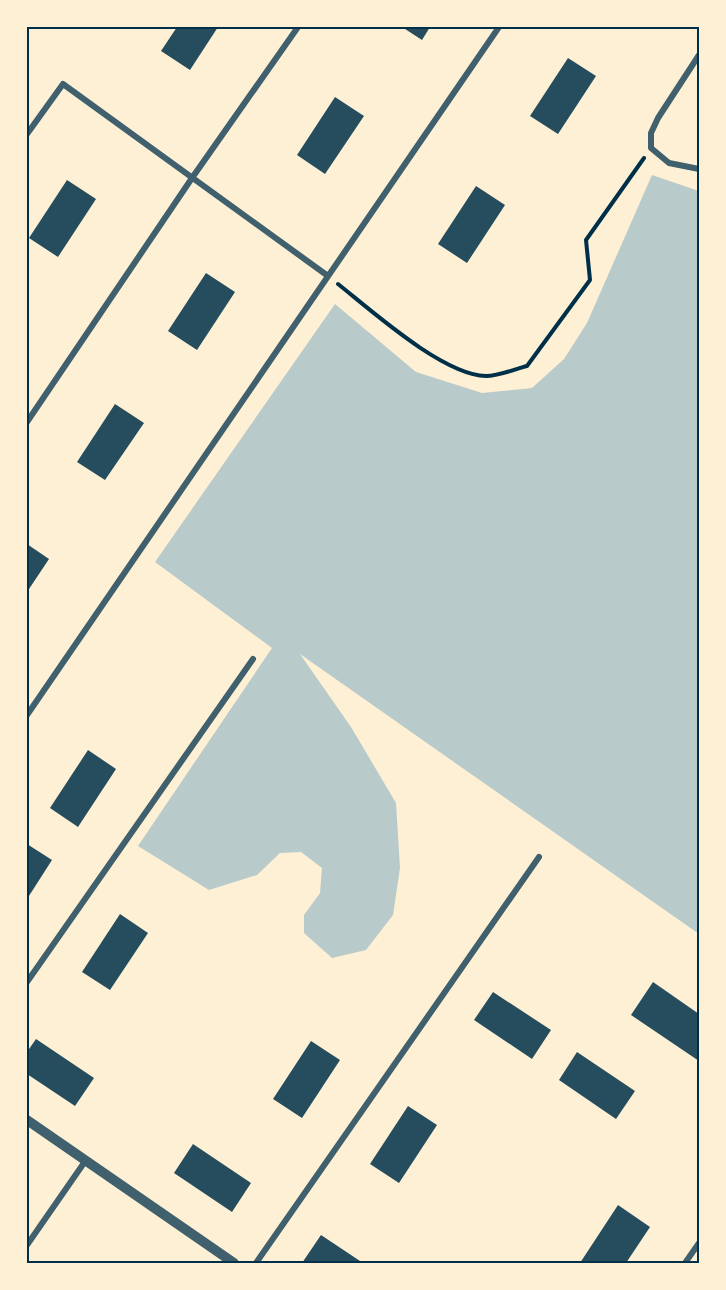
<svg xmlns="http://www.w3.org/2000/svg" width="726" height="1290" viewBox="0 0 726 1290" font-family="Mulish,sans-serif">
	<style>
		.green { fill: #b9caca }
		.building { fill: #264d5e }
		.lines { fill: none; stroke-linecap: round; stroke-linejoin: round }
		.path { stroke: #003049; stroke-width: 4 }
		.minor { stroke: #3f606c; stroke-width: 6 }
		.tertiary { stroke: #3f606c; stroke-width: 10 }
		.neatline { fill: none; stroke: #003049; stroke-width: 2 }
	</style>
	<rect width="100%" height="100%" fill="#fdf0d5"/>
	<path class="green" d="M652,175l47,16v743l-399,-280 51,73 45,76 4,65 -7,47 -27,35 -34,8 -28,-25v-18l16,-22 2,-25 -21,-16 -21,1 -23,22 -48,15 -71,-44 134,-198 -117,-86 180,-258 81,68 66,21 50,-5 32,-29 23,-36z"/>
	<path class="building" d="M177,27h41l-28,43 -29,-19z
		M402,27h28l-8,13z
		M568,58l28,18 -38,58 -28,-18z
		M335,97l29,19 -39,58 -28,-19z
		M67,180l29,19 -38,58 -29,-19z
		M476,186l29,19 -38,58 -29,-19z
		M206,273l29,19 -38,58 -29,-19z
		M115,404l29,19 -39,57 -28,-18z
		M27,544l22,15 -22,33z
		M88,750l28,19 -38,58 -28,-19z
		M27,844l25,16 -25,39z
		M120,914l28,19 -38,57 -28,-18z
		M653,982l46,32v47l-68,-46z
		M493,992l58,38 -19,29 -58,-39z
		M36,1039l58,39 -19,28 -48,-32v-22z
		M311,1041l29,19 -38,58 -29,-19z
		M577,1052l58,39 -19,28 -57,-39z
		M408,1106l29,19 -38,58 -29,-19z
		M193,1144l58,39 -19,29 -58,-39z
		M618,1205l32,22 -24,36h-46z
		M321,1235l42,28h-61z"/>
	<g class="lines">
		<path class="path" d="M338,284c34,27 105,91 148,92 13,0 29,-7 41,-10l63,-86 -4,-40 58,-82"/>
		<path class="minor" d="M699,55l-41,63 -7,15v15l18,15 30,6
			M27,134l36,-50 265,192
			M27,422l165,-244 106,-151
			M27,715l472,-688
			M27,982l226,-323
			M27,1245l59,-85
			M256,1263l283,-406
			M685,1263l14,-20"/>
		<path class="tertiary" d="M27,1120l207,143"/>
	</g>
	<rect width="726" height="1290" fill="none" stroke="#fdf0d5" stroke-width="57"/>
	<rect x="28" y="28" width="670" height="1234" class="neatline"/>
</svg>
